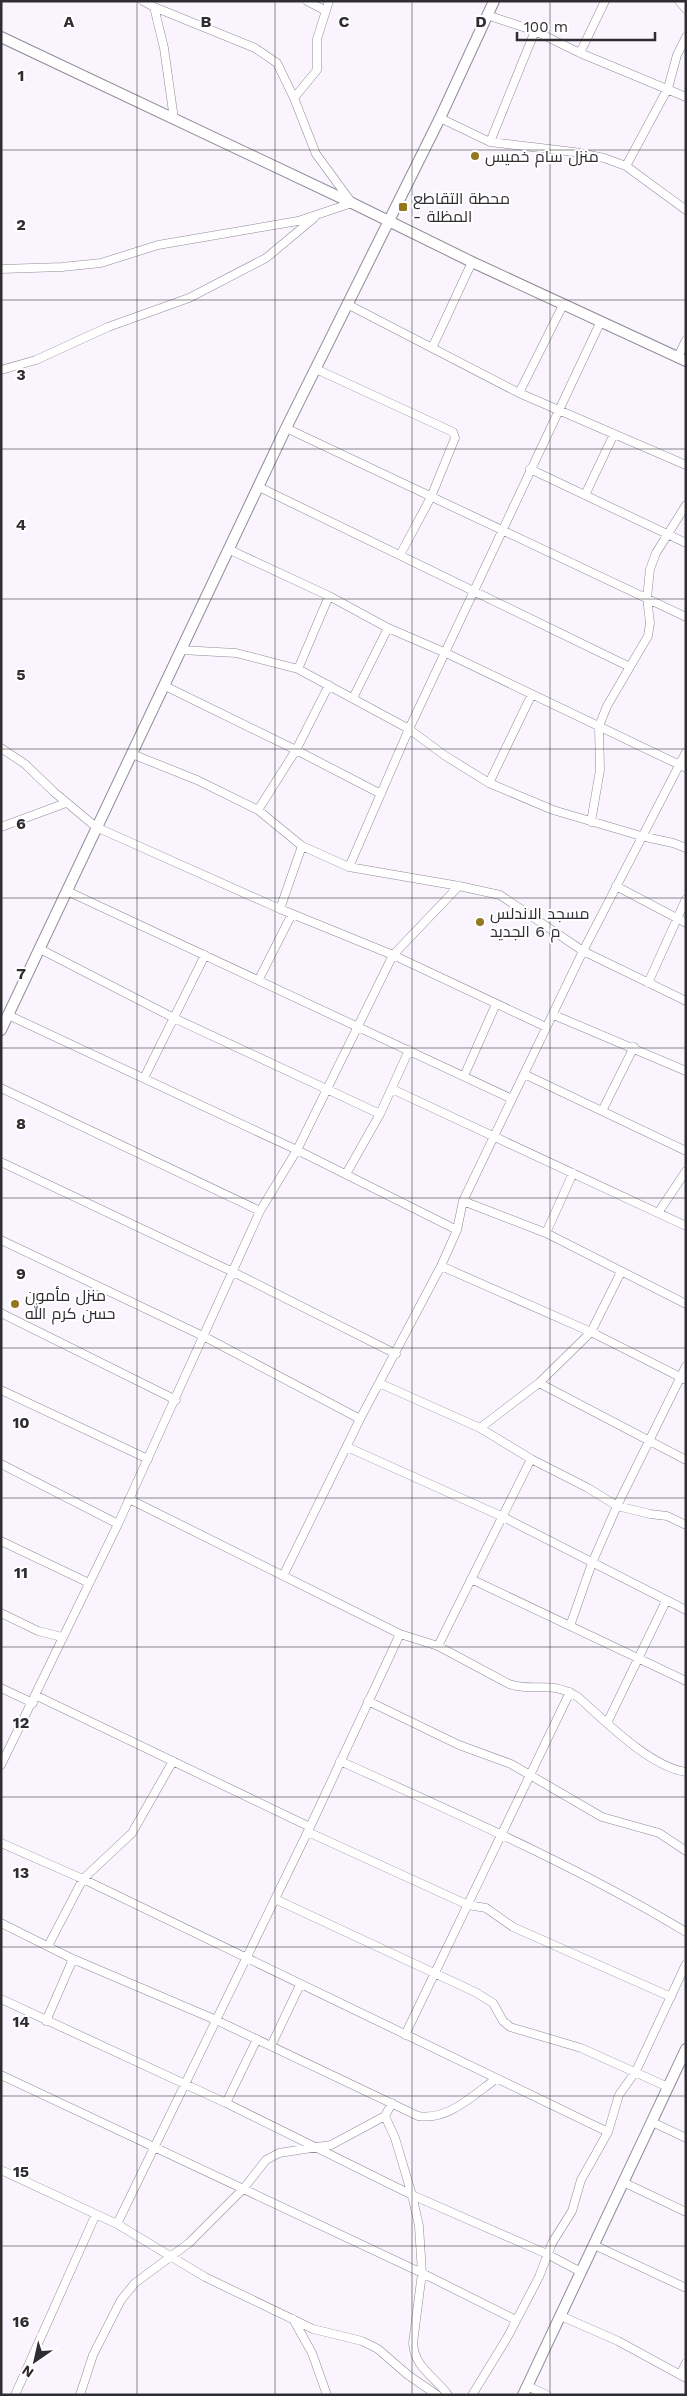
<svg xmlns="http://www.w3.org/2000/svg" width="687" height="2396" viewBox="0 0 687 2396" font-family="'Work Sans',Cairo,sans-serif">
	<style>
		.lines { fill: none; stroke-linecap: round; stroke-linejoin: round }
		.street-casing { stroke: #918a98; stroke-width: 9 }
		.secondary-casing { stroke: #918a98; stroke-width: 12 }
		.street { stroke: #fff; stroke-width: 8 }
		.secondary { stroke: #fff; stroke-width: 10 }
		.grid { fill: none; stroke: #2f2c32; stroke-width: 1; stroke-opacity: 0.55 }
		.poi-dot { fill: #94771e; stroke: #fff; stroke-width: 2 }
		.labels { text-anchor: middle; stroke-width: 4; stroke-linejoin: round; paint-order: stroke }
		.poi-label { font-size: 16px; fill: #2f2c32; stroke: #fff; text-anchor: start }
		.grid-label { font-size: 16px; text-anchor: middle; font-weight: bold; fill: #2f2c32; stroke: #fff; stroke-width: 4; stroke-linejoin: round; paint-order: stroke }
	</style>
	<rect width="100%" height="100%" fill="#f9f4fe"/>
	<g class="lines">
		<g class="street-casing">
			<path id="street" d="M143,1l11,6 10,41 10,71
				M307,1l19,10
				M679,1l7,8
				M154,7l101,41 22,15 17,35
				M487,15l48,16 45,22 106,44
				M580,53l25,-52
				M440,118l50,24 84,10 30,6 22,8 60,44
				M490,142l45,-111
				M626,166l42,-78 9,-33 9,-18
				M1,269l61,-2 39,-4 57,-18 140,-24 54,-18 -36,-49 -22,-56 23,-28v-31l12,-38
				M347,304l172,89 167,72
				M432,348l40,-86
				M678,357l8,-17
				M316,369l137,63 2,6 -24,59 -31,58
				M1,370l35,-10 72,-33 81,-29 77,-40 48,-40
				M519,393l44,-88
				M286,428l400,189
				M530,469l156,74
				M259,487l371,180
				M585,495l29,-61
				M230,550l99,46 59,32 58,25 240,115
				M181,650l55,3 62,16 111,60 35,26 45,28 64,27 88,26 32,7 13,5
				M298,669l31,-73
				M165,686l131,64 85,44
				M353,698l35,-70
				M1,748l24,16 29,28 42,35 184,82 113,46 153,72
				M132,754l65,26 61,30 44,36 47,21 110,19 41,9 83,56 103,50
				M489,783l43,-89
				M258,810l38,-60 33,-65
				M591,822l9,-52 -1,-44 8,-20 41,-70 2,-13 -3,-25 3,-29 6,-16 30,-48
				M1,827l65,-24
				M349,867l60,-138 192,-408
				M616,886l70,37
				M67,891l445,208
				M280,909l22,-63
				M40,949l134,69 206,96
				M259,979l33,-65
				M648,983l38,-84
				M8,1015l289,135 160,80
				M554,1015l132,56
				M524,1074l162,77
				M464,1076l32,-72
				M144,1078l61,-123
				M1,1088l259,123
				M392,1089l294,137
				M602,1111l32,-64
				M1,1162l232,110 163,82
				M346,1174l34,-60 29,-64
				M463,1201l83,32 140,71
				M658,1213l28,-42
				M546,1233l27,-60
				M1,1240l204,97 155,82
				M441,1266l150,66 95,48
				M1,1313l175,87
				M379,1383l101,45
				M539,1383l147,77
				M1,1390l147,69
				M347,1447l154,69 185,94
				M531,1459l57,29 29,18 33,8 17,2 19,9
				M1,1464l117,60
				M129,1499l271,135 38,12 71,38c26,9 40,-5 69,13 27,24 72,70 108,75
				M1,1541l88,42
				M283,1576l77,-157 81,-153 16,-36 6,-29 120,-250 103,-199
				M471,1579l215,102
				M1,1613l37,18 24,6
				M570,1626l22,-63 25,-57 69,-140
				M438,1646l93,-187 -51,-31 59,-45 52,-51 30,-60
				M1,1688l32,15
				M37,1696l273,131
				M368,1701l91,44 52,19 91,53 57,16 27,18
				M607,1723l59,-122
				M340,1761c117,53 235,104 346,171
				M1,1765l117,-241 142,-313 37,-61 96,-195 66,-69
				M308,1832l160,73 18,3 27,19 158,70
				M1,1843l82,36 525,253
				M275,1899l200,93 18,11 10,18 7,6 71,21 87,39
				M1,1923l72,36 143,61 202,96c30,5 55,-21 78,-37
				M48,1946l35,-67 49,-46 41,-72
				M1,1999l225,104 186,92 135,59 34,18
				M46,2021l27,-62
				M405,2035l165,-343
				M271,2046l29,-61
				M1,2075l421,198 94,47
				M226,2103l31,-64
				M385,2116l10,22 17,57 7,31 3,47 -9,70c1,24 22,34 35,52
				M652,2122l34,16
				M1,2170l116,54 88,53 108,52 49,12 16,8 30,26 29,20
				M623,2182l63,30
				M117,2224l193,-397 90,-193
				M594,2245l92,43
				M561,2316l57,25 68,37
				M293,2319l19,34 15,42
				M680,2375l6,-12
				M527,2386l20,9
				M15,2395l81,-181
				M80,2395l13,-40 28,-55 14,-17 54,-40 55,-55 22,-28 13,-7 52,-8 54,-29 7,-13
				M472,2395l35,-57 32,-61 13,-34 20,-32 9,-31 27,-48 11,-37 17,-24 50,-107"/>
		</g>
		<g class="secondary-casing">
			<path id="secondary" d="M1,37l351,166 120,59 214,99
				M1,1030l285,-602 154,-310 54,-117
				M523,2395l163,-346"/>
		</g>
		<use href="#street" class="street"/>
		<use href="#secondary" class="secondary"/>
	</g>
	<path class="grid" d="M137,1v2394M275,1v2394M412,1v2394M550,1v2394M1,150h685M1,300h685M1,449h685M1,599h685M1,749h685M1,898h685M1,1048h685M1,1198h685M1,1348h685M1,1498h685M1,1647h685M1,1797h685M1,1947h685M1,2096h685M1,2246h685"/>
	<g class="poi-dot">
		<circle cx="475" cy="156" r="5"/>
		<rect x="398" y="202" width="10" height="10" rx="2.5"/>
		<circle cx="480" cy="922" r="5"/>
		<circle cx="15" cy="1304" r="5"/>
	</g>
	<g class="labels">
		<g class="poi-label">
			<text x="485" y="162">منزل سام خميس</text>
			<text x="413" y="204">محطة التقاطع<tspan x="413" dy="18">- المظلة</tspan></text>
			<text x="490" y="919">مسجد الاندلس<tspan x="490" dy="18">م 6 الجديد</tspan></text>
			<text x="25" y="1301">منزل مأمون<tspan x="25" dy="18">حسن كرم الله</tspan></text>
		</g>
	</g>
	<g class="grid-label">
		<text x="69" y="27">A</text>
		<text x="206" y="27">B</text>
		<text x="344" y="27">C</text>
		<text x="481" y="27">D</text>
		<text x="21" y="81">1</text>
		<text x="21" y="230">2</text>
		<text x="21" y="380">3</text>
		<text x="21" y="530">4</text>
		<text x="21" y="680">5</text>
		<text x="21" y="829">6</text>
		<text x="21" y="979">7</text>
		<text x="21" y="1129">8</text>
		<text x="21" y="1279">9</text>
		<text x="21" y="1428">10</text>
		<text x="21" y="1578">11</text>
		<text x="21" y="1728">12</text>
		<text x="21" y="1878">13</text>
		<text x="21" y="2027">14</text>
		<text x="21" y="2177">15</text>
		<text x="21" y="2327">16</text>
	</g>
	<rect width="687" height="2396" fill="none" stroke="#2f2c32" stroke-width="5"/>
	<g transform="translate(35 2361) rotate(214)" stroke="#ffffff" stroke-width="4" paint-order="stroke">
	<path d="M0-4L9 19L0 12L-9 19Z" fill="#2f2c32"/>
	<text y="-8" font-size="14" font-weight="bold" text-anchor="middle" fill="#2f2c32">N</text>
	</g>
	<path d="M517 32v8h138v-8" fill="none" stroke="#2f2c32" stroke-width="2.5"/>
	<text x="524" y="32" font-size="15" fill="#2f2c32" stroke="#ffffff" stroke-width="4" paint-order="stroke">100 m</text>
</svg>
